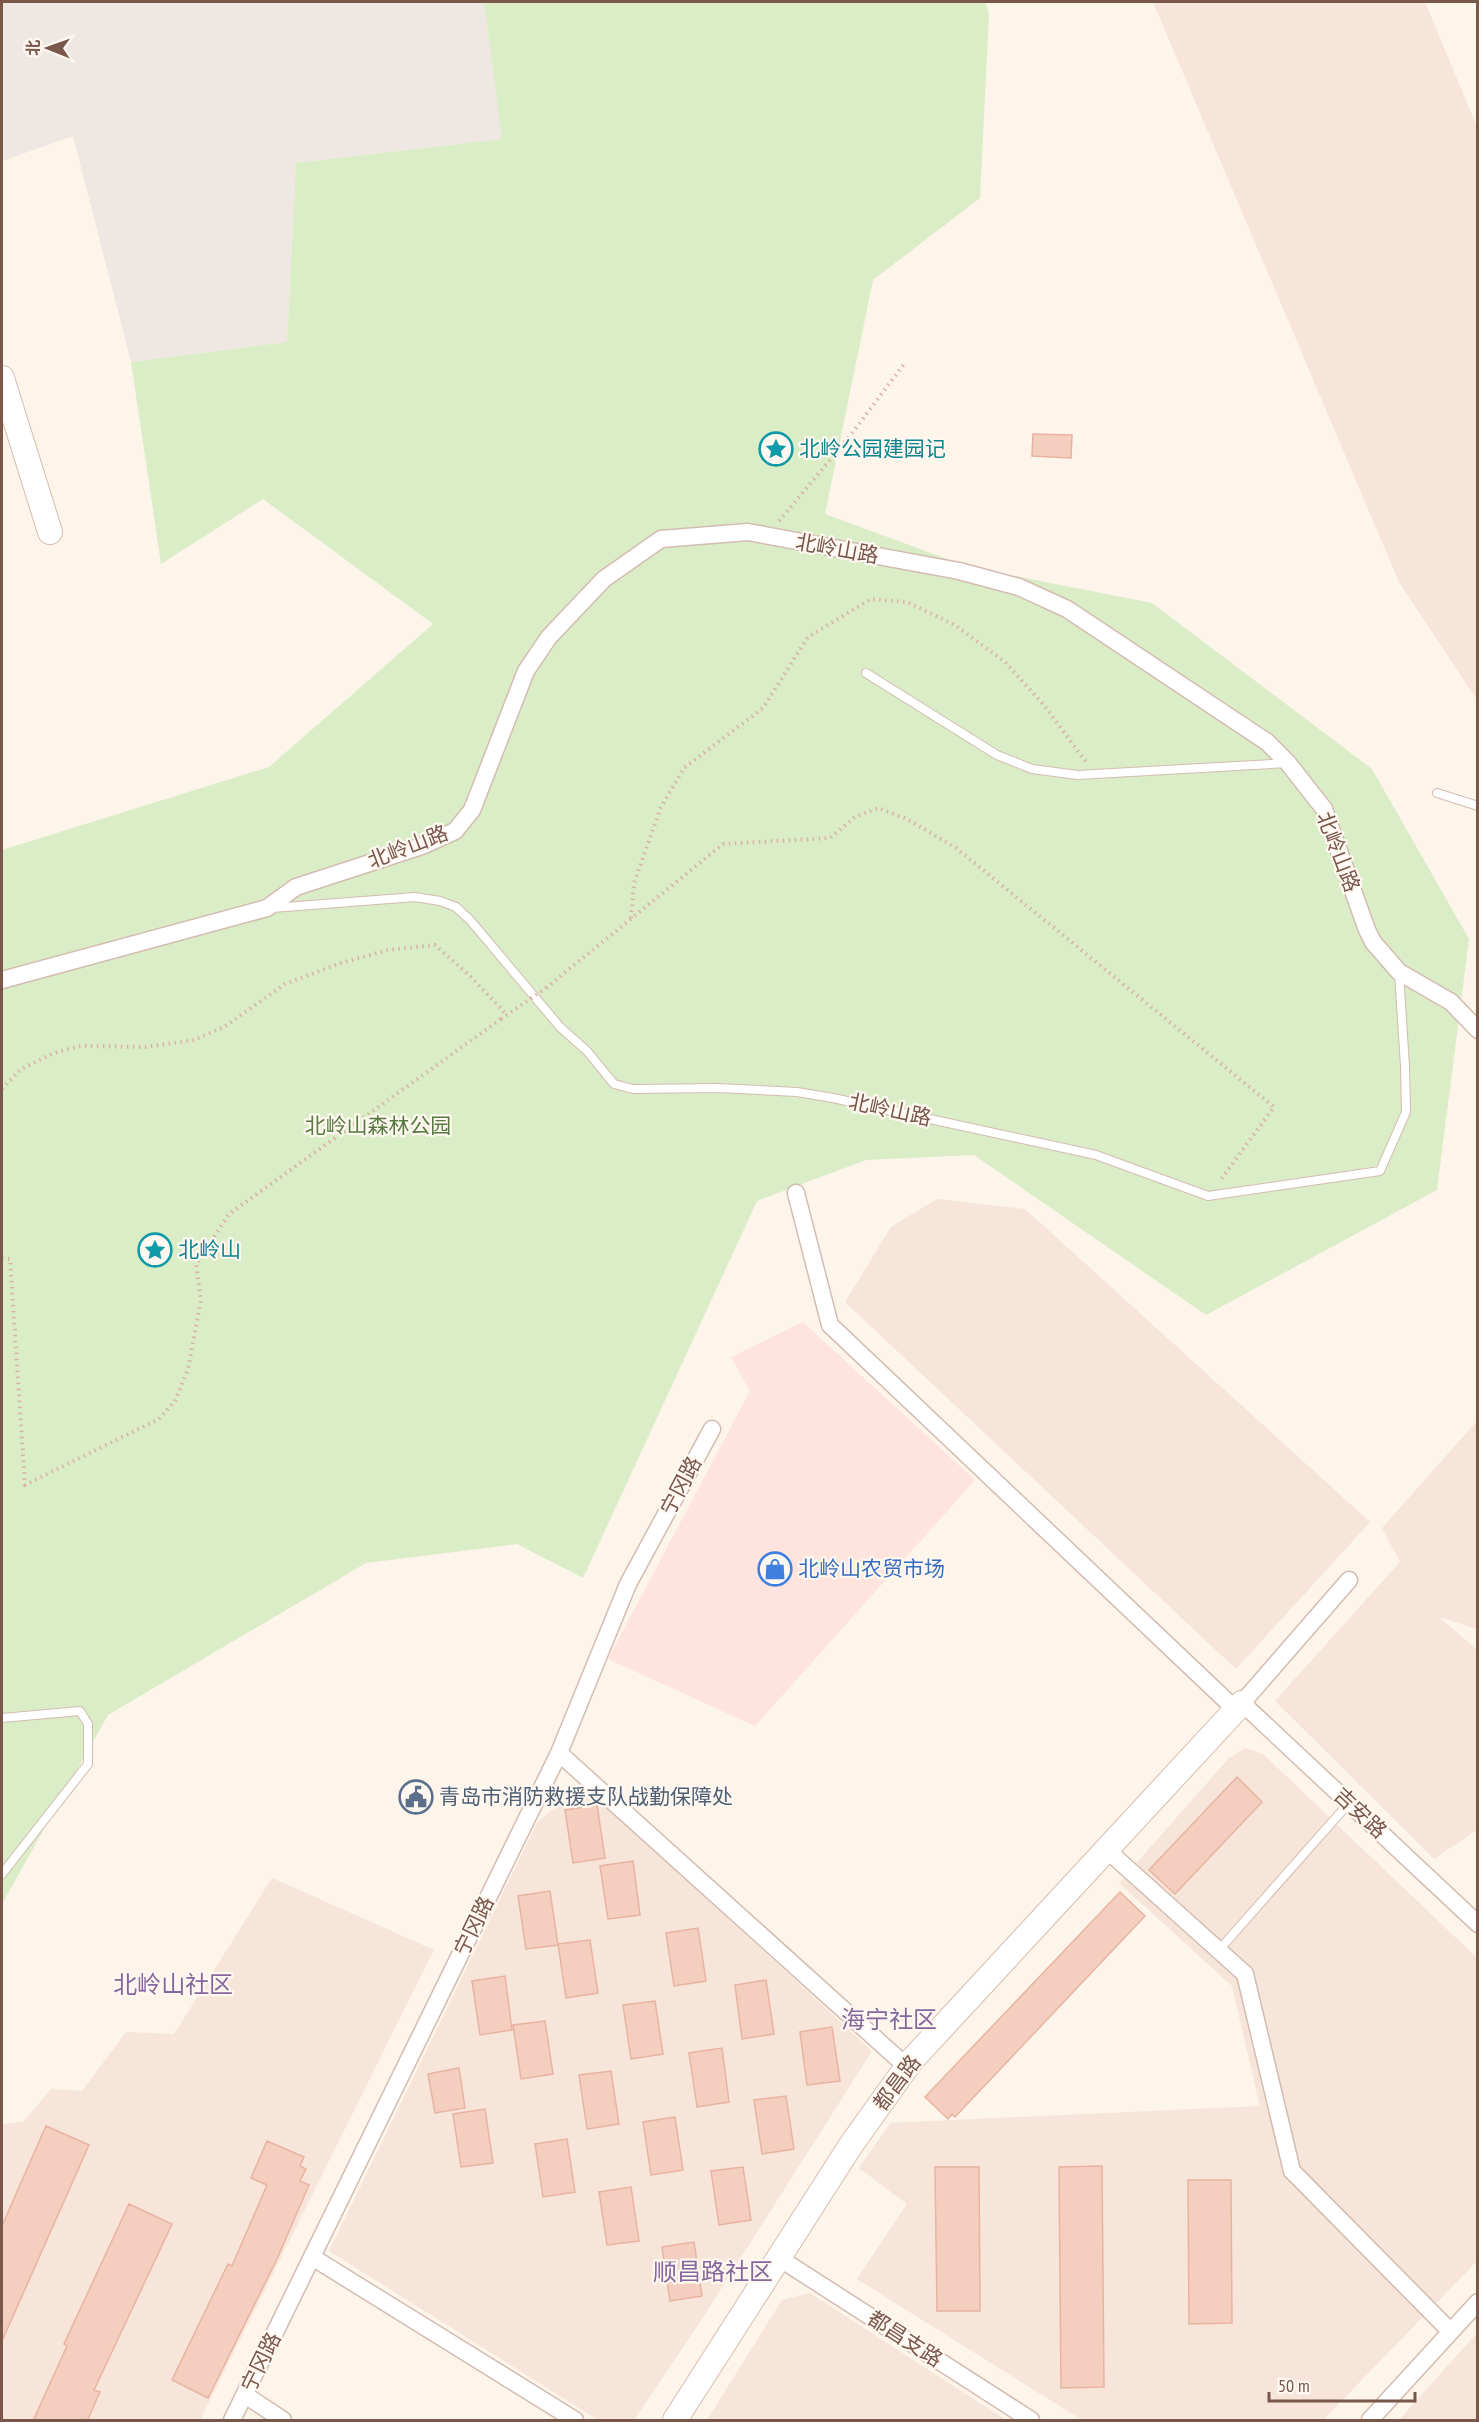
<svg xmlns="http://www.w3.org/2000/svg" width="1479" height="2422" viewBox="0 0 1479 2422" font-family="'PT Sans Narrow','Noto Sans SC',sans-serif">
	<style>
		.residential { fill: #f6e5d8 }
		.commercial { fill: #fee4dd }
		.industrial { fill: #efe7e2 }
		.green { fill: #daedc7 }
		.building { fill: #f4cfc0; stroke: #e8b3a0; stroke-width: 1.5 }
		.lines { fill: none; stroke-linecap: round; stroke-linejoin: round }
		.lane-casing { stroke: #d3bcb1; stroke-width: 10 }
		.street-casing { stroke: #d3bcb1; stroke-width: 19 }
		.secondary-casing { stroke: #d7bcae; stroke-width: 26 }
		.path { stroke: #dab2a2; stroke-width: 4; stroke-dasharray: 1.5 4.5; stroke-linecap: butt }
		.lane { stroke: #fff; stroke-width: 8 }
		.street { stroke: #fff; stroke-width: 16 }
		.secondary { stroke: #fff; stroke-width: 24 }
		.path-bridge { stroke: #dab2a2; stroke-width: 4; stroke-dasharray: 1.5 4.5; stroke-linecap: butt }
		.labels { text-anchor: middle; stroke-width: 4.5; stroke-linejoin: round; paint-order: stroke }
		.culture-label { font-size: 21px; fill: #0d838f; stroke: #fff8f1; text-anchor: start }
		.street-label { font-size: 21px; fill: #7a574b; stroke: #fff8f1 }
		.park-label { font-size: 21px; fill: #577a40; stroke: #fff8f1 }
		.shop-label { font-size: 21px; fill: #366cbe; stroke: #fff8f1; text-anchor: start }
		.service-label { font-size: 21px; fill: #4e5e75; stroke: #fff8f1; text-anchor: start }
		.quarter-label { font-size: 24px; fill: #85679d; stroke: #fff8f1 }
	</style>
	<rect width="100%" height="100%" fill="#fdf4ea"/>
	<path class="residential" d="M1153,2h272l52,125v573l-78,-118z
		M937,1199l88,10 345,313 -134,147 -391,-367 46,-75z
		M1477,1421v208l-38,-12 38,33v180l-43,29 -159,-158 125,-139 -18,-34z
		M1245,1748l18,6 214,204v303l-154,159h-241l-225,-141 50,-75 -48,-36 31,-45 370,-17 -28,-120 -113,-103 110,-125z
		M584,1786l288,265 -172,271 -66,98h-36l-269,-169 209,-430z
		M272,1878l162,72 -234,470h-198v-296l21,-2 28,-33 31,2 44,-59 48,2z
		M810,2293l196,127h-299l75,-120z
		M1477,2333v87h-78z"/>
	<path class="commercial" d="M803,1322l172,158 -220,246 -147,-67 142,-268 -19,-34z"/>
	<path class="industrial" d="M2,2h482l19,137 -207,24 -9,179 -156,20 -58,-226 -71,25z"/>
	<path class="green" d="M484,2h501l4,11 -9,185 -107,82 -48,234 144,53 183,36 220,166 97,170 -32,251 -231,125 -232,-160 -108,5 -109,41 -174,377 -66,-34 -151,19 -258,152 -106,189v-1054l267,-83 164,-143 -170,-125 -102,65 -30,-202 156,-20 9,-179 206,-24z"/>
	<path class="building" d="M1033,434l39,1 -1,23 -39,-2z
		M1237,1777l25,25 -87,92 -26,-24z
		M597,1805l8,53 -32,5 -8,-53z
		M633,1861l7,54 -32,4 -8,-53z
		M550,1891l8,54 -32,4 -8,-53z
		M1120,1892l25,24 -190,201 -3,-3 -4,5 -23,-22z
		M698,1928l8,53 -32,5 -8,-53z
		M590,1940l8,53 -32,5 -8,-54z
		M505,1976l7,54 -32,5 -8,-54z
		M766,1980l8,54 -32,5 -7,-54z
		M655,2001l8,53 -32,5 -8,-54z
		M545,2021l8,53 -32,5 -8,-54z
		M832,2027l8,54 -33,4 -7,-53z
		M722,2048l7,54 -32,5 -8,-54z
		M459,2068l6,40 -30,5 -7,-39z
		M611,2071l8,53 -32,5 -8,-54z
		M786,2096l8,53 -32,5 -8,-54z
		M485,2109l8,54 -32,4 -8,-53z
		M675,2117l8,53 -32,5 -8,-53z
		M46,2126l43,19 -87,196v-115z
		M567,2139l8,53 -32,5 -8,-53z
		M267,2141l37,16 -4,9 6,3 -6,12 9,4 -32,74 -69,139 -36,-18 56,-116 4,2 35,-81 -16,-7z
		M1102,2166l2,221 -43,1 -2,-221z
		M743,2167l8,53 -32,5 -8,-54z
		M935,2167h44l1,144h-43z
		M1188,2180h43l1,143 -43,1z
		M631,2187l8,54 -32,4 -8,-53z
		M129,2204l43,20 -78,166 6,2 -13,29h-54l34,-75 -3,-2z
		M694,2242l8,54 -32,5 -8,-54z"/>
	<g class="lines">
		<g class="lane-casing">
			<path id="lane" d="M866,673l131,82 35,14 46,6 210,-12
				M1437,793l41,13
				M272,908l143,-11 25,4 16,6 14,13 90,107 27,24 27,33 19,5 85,-1 79,4 36,6 263,57 112,41 172,-25 26,-59 -1,-46 -6,-93
				M2,1718l78,-7 8,13v40l-86,110
				M1219,1950l130,-147"/>
		</g>
		<g class="street-casing">
			<path id="street" d="M2,980l265,-72 29,-21 126,-41 33,-15 17,-21 54,-139 23,-34 55,-58 57,-40 87,-7 211,39 60,16 48,22 200,133 21,21 36,46 43,121 6,12 26,30 52,30 27,28
				M796,1193l34,132 406,385
				M1349,1580l-107,123 236,221
				M559,1753l348,314
				M1107,1850l138,124 47,197 158,160
				M312,2257l263,163
				M779,2258l252,162
				M245,2395l38,25
				M232,2420l327,-667 69,-169 84,-155
				M1370,2420l108,-118"/>
		</g>
		<g class="secondary-casing">
			<path id="secondary" d="M2,378l48,154
				M675,2420l176,-275 60,-84 331,-358"/>
		</g>
		<path class="path" d="M779,521l71,-85 54,-72
			M631,918l3,-35 27,-76 23,-39 79,-60 45,-71 63,-38 36,3 48,23 50,37 38,42 43,58
			M546,988l177,-144 107,-6 25,-21 23,-9 29,11 49,29 318,259 -55,75
			M2,1089l19,-20 33,-16 27,-7 65,1 48,-7 30,-13 61,-43 56,-21 47,-13 47,-5 36,32 36,38
			M2,1258l8,1 15,226 134,-66 16,-18 13,-32 13,-69 -5,-36 33,-50 272,-195"/>
		<use href="#lane" class="lane"/>
		<use href="#street" class="street"/>
		<use href="#secondary" class="secondary"/>
		<path class="path-bridge" d="M501,1019l45,-31"/>
	</g>
	<defs>
		<g id="sight-ring" transform="scale(1.725)"><circle r="9.5" fill="#fff8f1" stroke="#0f9aa8" stroke-width="1.5"/><path d="M0-6L1.8-2.2L6-1.7L2.9 1.2L3.7 5.4L0 3.3L-3.7 5.4L-2.9 1.2L-6-1.7L-1.8-2.2Z" fill="#0f9aa8"/></g>
		<g id="shop-ring" transform="scale(1.725)"><circle r="9.5" fill="#fff8f1" stroke="#3f7fe0" stroke-width="1.5"/><path d="M-5-2.5h2.3a2.7 3.5 0 0 1 5.4 0H5L5.5 6h-11ZM-1.5-2.5h3a1.5 2.3 0 0 0-3 0Z" fill="#3f7fe0"/></g>
		<g id="civic-ring" transform="scale(1.725)"><circle r="9.5" fill="#fff8f1" stroke="#5c6f8a" stroke-width="1.5"/><path d="M-.6-6.5H3V-4.5H.6V-3L4-1V1h2V6H-6V1h2V-1L-.6-3ZM-1.2 2.5V6h2.4V2.5Z" fill="#5c6f8a"/></g>
	</defs>
	<g fill-rule="evenodd">
		<use href="#sight-ring" x="776" y="449"/>
		<use href="#sight-ring" x="155" y="1250"/>
		<use href="#shop-ring" x="775" y="1569"/>
		<use href="#civic-ring" x="416" y="1797"/>
	</g>
	<g class="labels">
		<g class="culture-label">
			<text x="799" y="456">北岭公园建园记</text>
			<text x="178" y="1257">北岭山</text>
		</g>
		<g class="street-label">
			<text transform="translate(837 549) rotate(10)" y="7">北岭山路</text>
			<text transform="translate(408 847) rotate(-21)" y="7">北岭山路</text>
			<text transform="translate(1338 852) rotate(69)" y="7">北岭山路</text>
			<text transform="translate(890 1110) rotate(12)" y="7">北岭山路</text>
			<text transform="translate(681 1486) rotate(-62)" y="7">宁冈路</text>
			<text transform="translate(1360 1813) rotate(43)" y="7">吉安路</text>
			<text transform="translate(474 1926) rotate(-64)" y="7">宁冈路</text>
			<text transform="translate(897 2083) rotate(-53)" y="7">都昌路</text>
			<text transform="translate(905 2339) rotate(33)" y="7">都昌支路</text>
			<text transform="translate(261 2362) rotate(-64)" y="7">宁冈路</text>
		</g>
		<g class="park-label">
			<text x="378" y="1133">北岭山森林公园</text>
		</g>
		<g class="shop-label">
			<text x="798" y="1576">北岭山农贸市场</text>
		</g>
		<g class="service-label">
			<text x="439" y="1804">青岛市消防救援支队战勤保障处</text>
		</g>
		<g class="quarter-label">
			<text x="173" y="1993">北岭山社区</text>
			<text x="889" y="2028">海宁社区</text>
			<text x="713" y="2280">顺昌路社区</text>
		</g>
	</g>
	<rect width="1479" height="2422" fill="none" stroke="#7a574b" stroke-width="6"/>
	<g transform="translate(48 48) rotate(271)" stroke="#fff8f1" stroke-width="4.5" paint-order="stroke">
	<path d="M0-4.5L10 22L0 15L-10 22Z" fill="#7a574b"/>
	<text y="-9" font-size="16" font-weight="bold" text-anchor="middle" fill="#7a574b">北</text>
	</g>
	<path d="M1269 2392v9h146v-9" fill="none" stroke="#7a574b" stroke-width="3"/>
	<text x="1278" y="2392" font-size="18" fill="#7a574b" stroke="#fff8f1" stroke-width="4.5" paint-order="stroke">50 m</text>
</svg>
